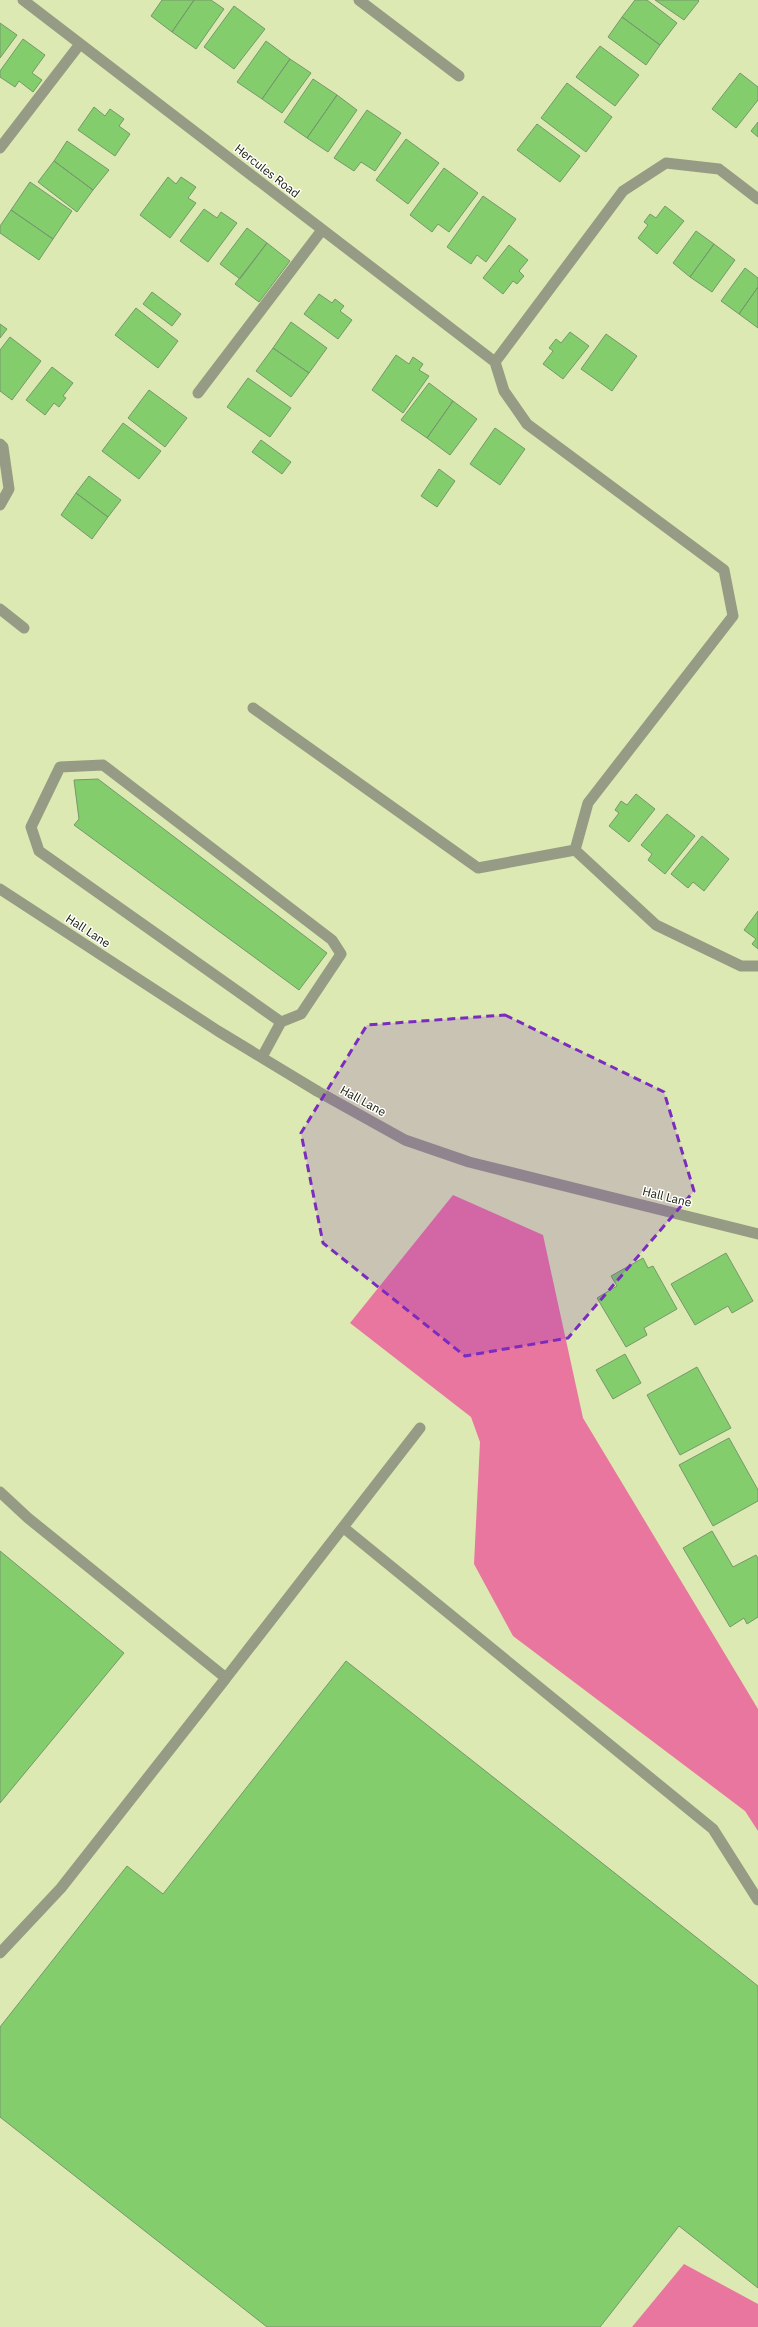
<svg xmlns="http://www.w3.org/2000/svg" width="758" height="2327" viewBox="0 0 758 2327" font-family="'IBM Plex Sans',sans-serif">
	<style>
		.forest { fill: #e9769f }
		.building { fill: #83cd6d; stroke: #76986c }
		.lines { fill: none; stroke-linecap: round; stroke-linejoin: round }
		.service { stroke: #959b84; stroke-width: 11 }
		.minor { stroke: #959b84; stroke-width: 11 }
		.marked { fill: #7b2cbf; fill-opacity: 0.2; stroke: #7b2cbf; stroke-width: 3; stroke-dasharray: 8 5; stroke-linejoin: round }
		.labels { text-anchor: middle; stroke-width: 3; stroke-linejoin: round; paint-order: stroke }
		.street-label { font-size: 12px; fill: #161a06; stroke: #fff }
	</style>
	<rect width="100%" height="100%" fill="#dce9b2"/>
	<path class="forest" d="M453,1195l90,40 40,183 175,291v122l-13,-20 -232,-175 -39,-72 6,-122 -9,-25 -121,-94z
		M684,2264l74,40v23h-126z"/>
	<path class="building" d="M162,0h32l-22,32 -21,-16z
		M194,0h17l13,9 -28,40 -24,-17z
		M635,0h12l30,23 -17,22 -38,-28z
		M655,0h43l1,1 -15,19z
		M234,6l31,23 -31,40 -30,-22z
		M622,17l38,28 -14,20 -38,-28z
		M0,23l17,12 -17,23z
		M23,39l22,16 -13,18 10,7 -9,12 -14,-11 -4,6 -15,-10v-6z
		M266,41l24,18 -28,40 -25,-17z
		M600,46l39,29 -24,31 -39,-29z
		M290,59l21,14 -29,40 -20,-14z
		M740,73l18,14v13l-22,28 -24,-19z
		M313,79l24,16 -30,43 -23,-16z
		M567,83l45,34 -26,35 -45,-34z
		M337,95l20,15 -29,42 -21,-14z
		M94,107l11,9 5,-7 14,10 -5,7 11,8 -15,22 -37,-26z
		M367,110l34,23 -26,38 -14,-9 -7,9 -20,-13z
		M758,122v15l-7,-6z
		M537,124l43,32 -20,26 -43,-32z
		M406,139l33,24 -31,41 -32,-24z
		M67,141l42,29 -16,20 -39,-29z
		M54,161l39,29 -16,22 -39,-30z
		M444,168l34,25 -29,39 -11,-8 -6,8 -22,-17z
		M168,177l8,7 5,-7 15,10 -8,11 8,5 -26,35 -30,-23z
		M30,182l42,29 -19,28 -42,-29z
		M483,196l33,23 -30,43 -9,-7 -6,9 -24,-17z
		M665,206l19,15 -27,33 -19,-16 10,-13 -4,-3 6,-8 6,4z
		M204,209l13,9 4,-6 16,11 -29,39 -28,-21z
		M11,210l42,29 -14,21 -39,-27v-7z
		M247,228l20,15 -27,36 -20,-15z
		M696,231l18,13 -24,33 -17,-14z
		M267,243l23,18 -31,41 -24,-18z
		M714,244l21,16 -23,32 -22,-15z
		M509,245l19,15 -9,11 5,5 -7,8 -4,-3 -10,13 -20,-16z
		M745,268l13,10v9l-19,27 -18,-13z
		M758,287v41l-19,-14z
		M152,292l29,22 -9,12 -29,-22z
		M319,294l13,9 3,-4 9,7 -4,5 12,9 -14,19 -34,-25z
		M136,308l42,33 -20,27 -43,-33z
		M291,322l36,26 -18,25 -36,-25z
		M0,324l7,5 -7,9z
		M570,332l19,14 -26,33 -20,-15 10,-13 -4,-3 7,-9 5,4z
		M606,334l31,22 -25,35 -31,-22z
		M10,337l31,24 -29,39 -12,-9v-41z
		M273,348l36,25 -18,24 -35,-26z
		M396,355l13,9 4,-7 10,7 -4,6 10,6 -26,37 -31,-23z
		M52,367l21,16 -10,13 3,2 -7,9 -5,-4 -9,12 -19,-15z
		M248,378l43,30 -21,29 -43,-30z
		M429,383l24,18 -26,37 -26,-18z
		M149,390l38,28 -22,29 -37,-29z
		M453,401l24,18 -27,36 -23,-17z
		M123,423l38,28 -22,28 -37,-28z
		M495,428l30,21 -25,36 -30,-21z
		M261,440l30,22 -9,12 -30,-22z
		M439,469l16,12 -18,26 -16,-11z
		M89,476l32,24 -13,17 -32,-24z
		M76,493l32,24 -16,22 -31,-24z
		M98,779l229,174 -28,37 -225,-165 5,-6 -5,-39z
		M636,794l19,15 -26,33 -20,-16 10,-13 -4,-3 6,-9 6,4z
		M667,814l28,22 -30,38 -17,-14 4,-6 -11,-9z
		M702,836l27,23 -25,32 -11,-9 -5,6 -17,-14z
		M758,911v38l-6,-5 4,-5 -12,-9z
		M726,1253l27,48 -21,12 -4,-7 -33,19 -24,-41z
		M643,1258l5,10 5,-2 24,43 -33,19 3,7 -21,12 -29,-49 20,-12 -6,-10z
		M625,1354l16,29 -28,16 -17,-29z
		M697,1367l34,61 -51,27 -33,-60z
		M729,1438l29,52v11l-45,25 -34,-61z
		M712,1531l21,36 23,-12 2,3v59l-11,7 -3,-6 -14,9 -47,-79z
		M0,1551l124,102 -124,150z
		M346,1661l412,325v302l-79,-62 -79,101h-333l-267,-210v-90l127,-161 36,28z"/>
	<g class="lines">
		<path class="service" d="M359,0l100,76
			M262,1057l19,-35 -242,-171 -8,-24 29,-60 43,-2 229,175 9,14 -40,60 -20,8
			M317,1091l88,49 64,22 289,72
			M0,1492l28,26 198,160 -165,210 -61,65
			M344,1528l369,301 45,71
			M226,1678l194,-250"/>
		<path class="minor" d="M23,0l472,362
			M0,148l80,-104
			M495,362l9,29 23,33 197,146 9,46 -145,187 -13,47 81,75 85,41h17
			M495,362l128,-171 43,-28 53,6 39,30
			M198,393l124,-163
			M0,444l3,3 6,42 -9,16
			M0,609l24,19
			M253,708l225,160 97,-18
			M0,889l218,142 99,60"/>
	</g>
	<path class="marked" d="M505,1015l159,77 30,99 -126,147 -103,18 -142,-113 -22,-110 66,-108z"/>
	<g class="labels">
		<g class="street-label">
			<text transform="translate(267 171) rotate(38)" y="4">Hercules Road</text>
			<text transform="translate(88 931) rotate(33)" y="4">Hall Lane</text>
			<text transform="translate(363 1101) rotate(29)" y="4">Hall Lane</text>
			<text transform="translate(667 1197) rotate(14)" y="4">Hall Lane</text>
		</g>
	</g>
</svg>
